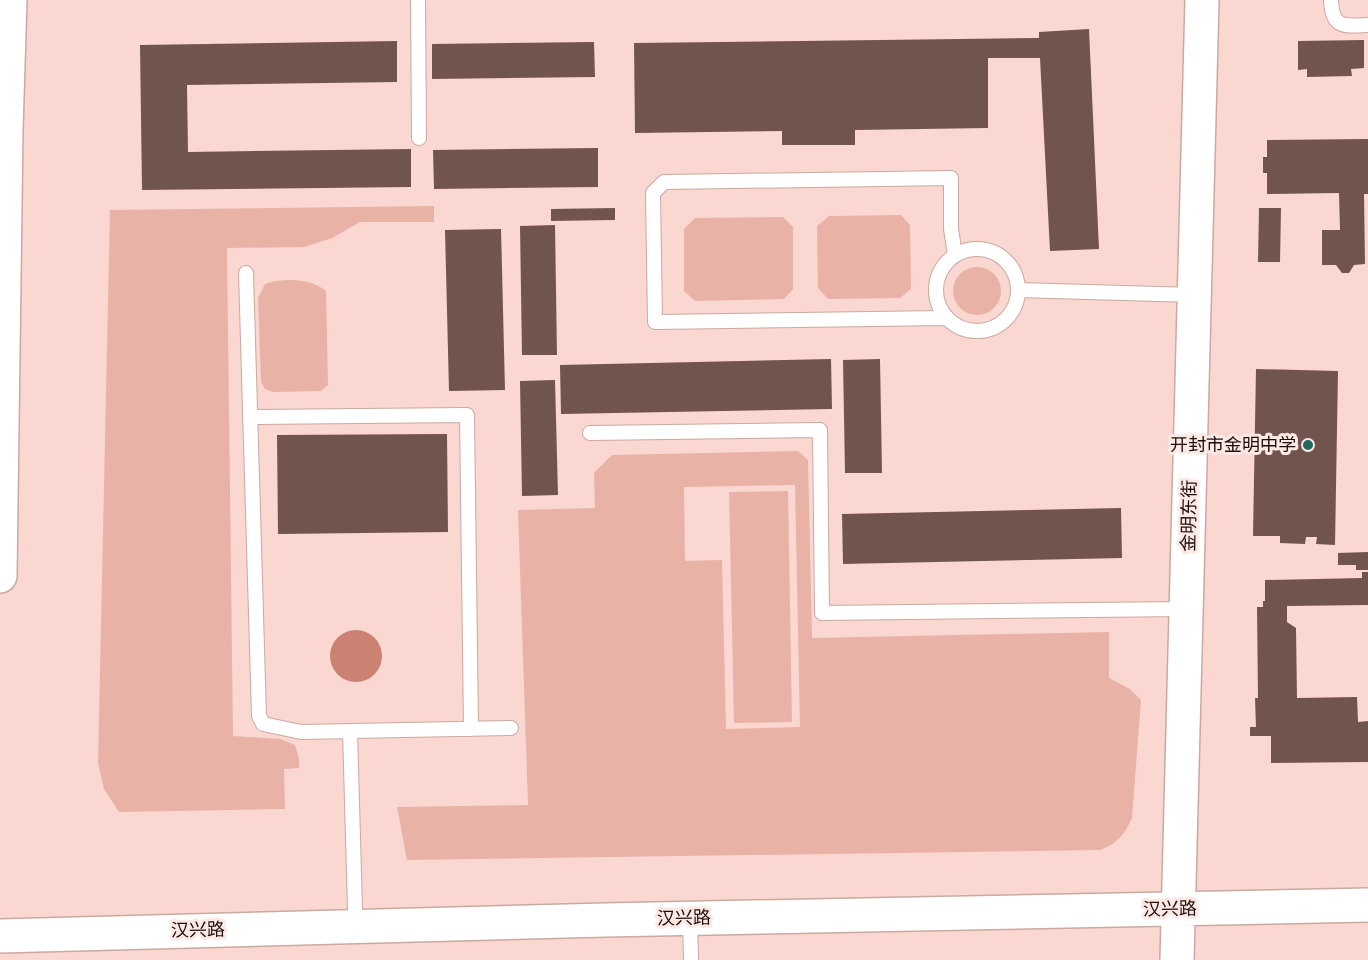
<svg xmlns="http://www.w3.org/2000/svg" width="1368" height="960" viewBox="0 0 1368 960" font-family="Raleway,'Noto Sans SC',sans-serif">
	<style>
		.green { fill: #e9b2a7; fill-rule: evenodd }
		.water { fill: #cc8273 }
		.building { fill: #71544e }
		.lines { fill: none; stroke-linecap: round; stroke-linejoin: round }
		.service-casing { stroke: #caa9a1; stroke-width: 16 }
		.tertiary-casing { stroke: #caa9a1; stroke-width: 36 }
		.primary-casing { stroke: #caa9a1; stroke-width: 36 }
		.service { stroke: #fff; stroke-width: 14 }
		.tertiary { stroke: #fff; stroke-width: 33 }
		.primary { stroke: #fff; stroke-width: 33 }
		.poi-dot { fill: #21695f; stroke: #fde8e4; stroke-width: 2 }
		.labels { text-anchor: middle; stroke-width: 6; stroke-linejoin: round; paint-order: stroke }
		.poi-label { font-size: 18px; fill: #190e0c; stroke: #fde8e4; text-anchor: end }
		.street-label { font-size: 18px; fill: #190e0c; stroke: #fde8e4 }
	</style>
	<rect width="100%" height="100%" fill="#fad7d0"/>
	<path class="green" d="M434,206v16h-74l-28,16 -28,9 -77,1 6,488 47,3 15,6 4,13v10l-15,1 1,40 -166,3 -15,-23 -6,-26 12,-553z
		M901,215l9,10 1,64 -11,9 -72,1 -10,-11 -1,-62 12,-10z
		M783,217l10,10v62l-9,10 -89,2 -11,-10v-62l11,-11z
		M953 291a24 24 0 1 1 48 0a24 24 0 1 1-48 0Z
		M290,280c15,1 23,1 36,11l2,94 -7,6 -48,1 -8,-3 -4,-7 -3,-84 7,-14 10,-3z
		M798,451l10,9 4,178 297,-6v46l21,11 11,11 -9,118c-8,17 -14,25 -32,32l-693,10 -10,-53 131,-2 -10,-295 77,-2 -1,-35 18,-18zM795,485l5,242 -74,2 -4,-169 -37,1 -1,-74z
		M788,491l4,231 -58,1 -5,-231z"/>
	<path class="water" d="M330 656a26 26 0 1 1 52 0a26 26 0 1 1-52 0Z"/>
	<path class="building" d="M1089,29l10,220 -49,2 -10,-193h-52v70l-133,2v15h-73v-14l-147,2 -1,-90 405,-5v-6z
		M1364,40v28l-13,1 1,7 -45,1v-8l-9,1v-29z
		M397,41v41l-210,3 1,67 223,-3v38l-269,3 -2,-145z
		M594,42l1,35 -163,2v-35z
		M1368,139v55h-4l1,70 -11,1 -5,8h-7l-6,-8h-14v-35h18l-1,-37 -72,1v-21h-4v-16h4v-17z
		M598,148v39l-164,2 -1,-39z
		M615,208v12l-64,1v-12z
		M1259,208h22l-1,54h-22z
		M555,225l2,130h-35l-2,-129z
		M501,229l4,161 -56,1 -4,-161z
		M831,359l1,50 -271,5 -1,-49z
		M880,359l2,114h-37l-2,-113z
		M1256,369l82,2 -3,174 -19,-1 1,-7h-11l-1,7 -25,-1v-7h-27z
		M555,380l3,115 -36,1 -2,-115z
		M447,434l1,98 -170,2 -1,-99z
		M1121,508l1,50 -279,6 -1,-50z
		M1368,552v18h-12v-5h-18v-12z
		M1362,572h6v33l-81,1v16l9,6 1,70 60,-1 1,25 10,-1v41l-97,1v-27h-21v-9h6l-1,-29h3l-1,-91h6v-6h2v-21l97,-2z"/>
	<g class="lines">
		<g class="service-casing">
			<path id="service" d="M418,0l1,138
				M1331,0c1,29 13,26 37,25
				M936 290a41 41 0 1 1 82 0a41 41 0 1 1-82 0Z
				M246,273l13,443 4,8 38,8 210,-4
				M1018,290l176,5
				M946,318l-291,4 -2,-129 11,-11 287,-4v51l4,26
				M250,417l217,-2 4,314
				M590,433l230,-3 2,183 364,-4
				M350,731l5,178
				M690,918l1,42"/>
		</g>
		<g class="tertiary-casing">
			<path id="tertiary" d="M0,936l605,-16 763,-15
				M1177,960l25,-960"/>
		</g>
		<g class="primary-casing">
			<path id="primary" d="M0,576l6,-446 4,-130"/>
		</g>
		<use href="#service" class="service"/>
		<use href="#tertiary" class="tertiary"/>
		<use href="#primary" class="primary"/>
	</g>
	<circle class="poi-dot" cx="1308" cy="445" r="6"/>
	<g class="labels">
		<g class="poi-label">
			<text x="1296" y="451">开封市金明中学</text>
		</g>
		<g class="street-label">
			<text transform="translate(1189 516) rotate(-89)" y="6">金明东街</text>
			<text transform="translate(1170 909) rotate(-1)" y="6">汉兴路</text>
			<text transform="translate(684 918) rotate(-1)" y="6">汉兴路</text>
			<text transform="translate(198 930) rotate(-1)" y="6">汉兴路</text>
		</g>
	</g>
</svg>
